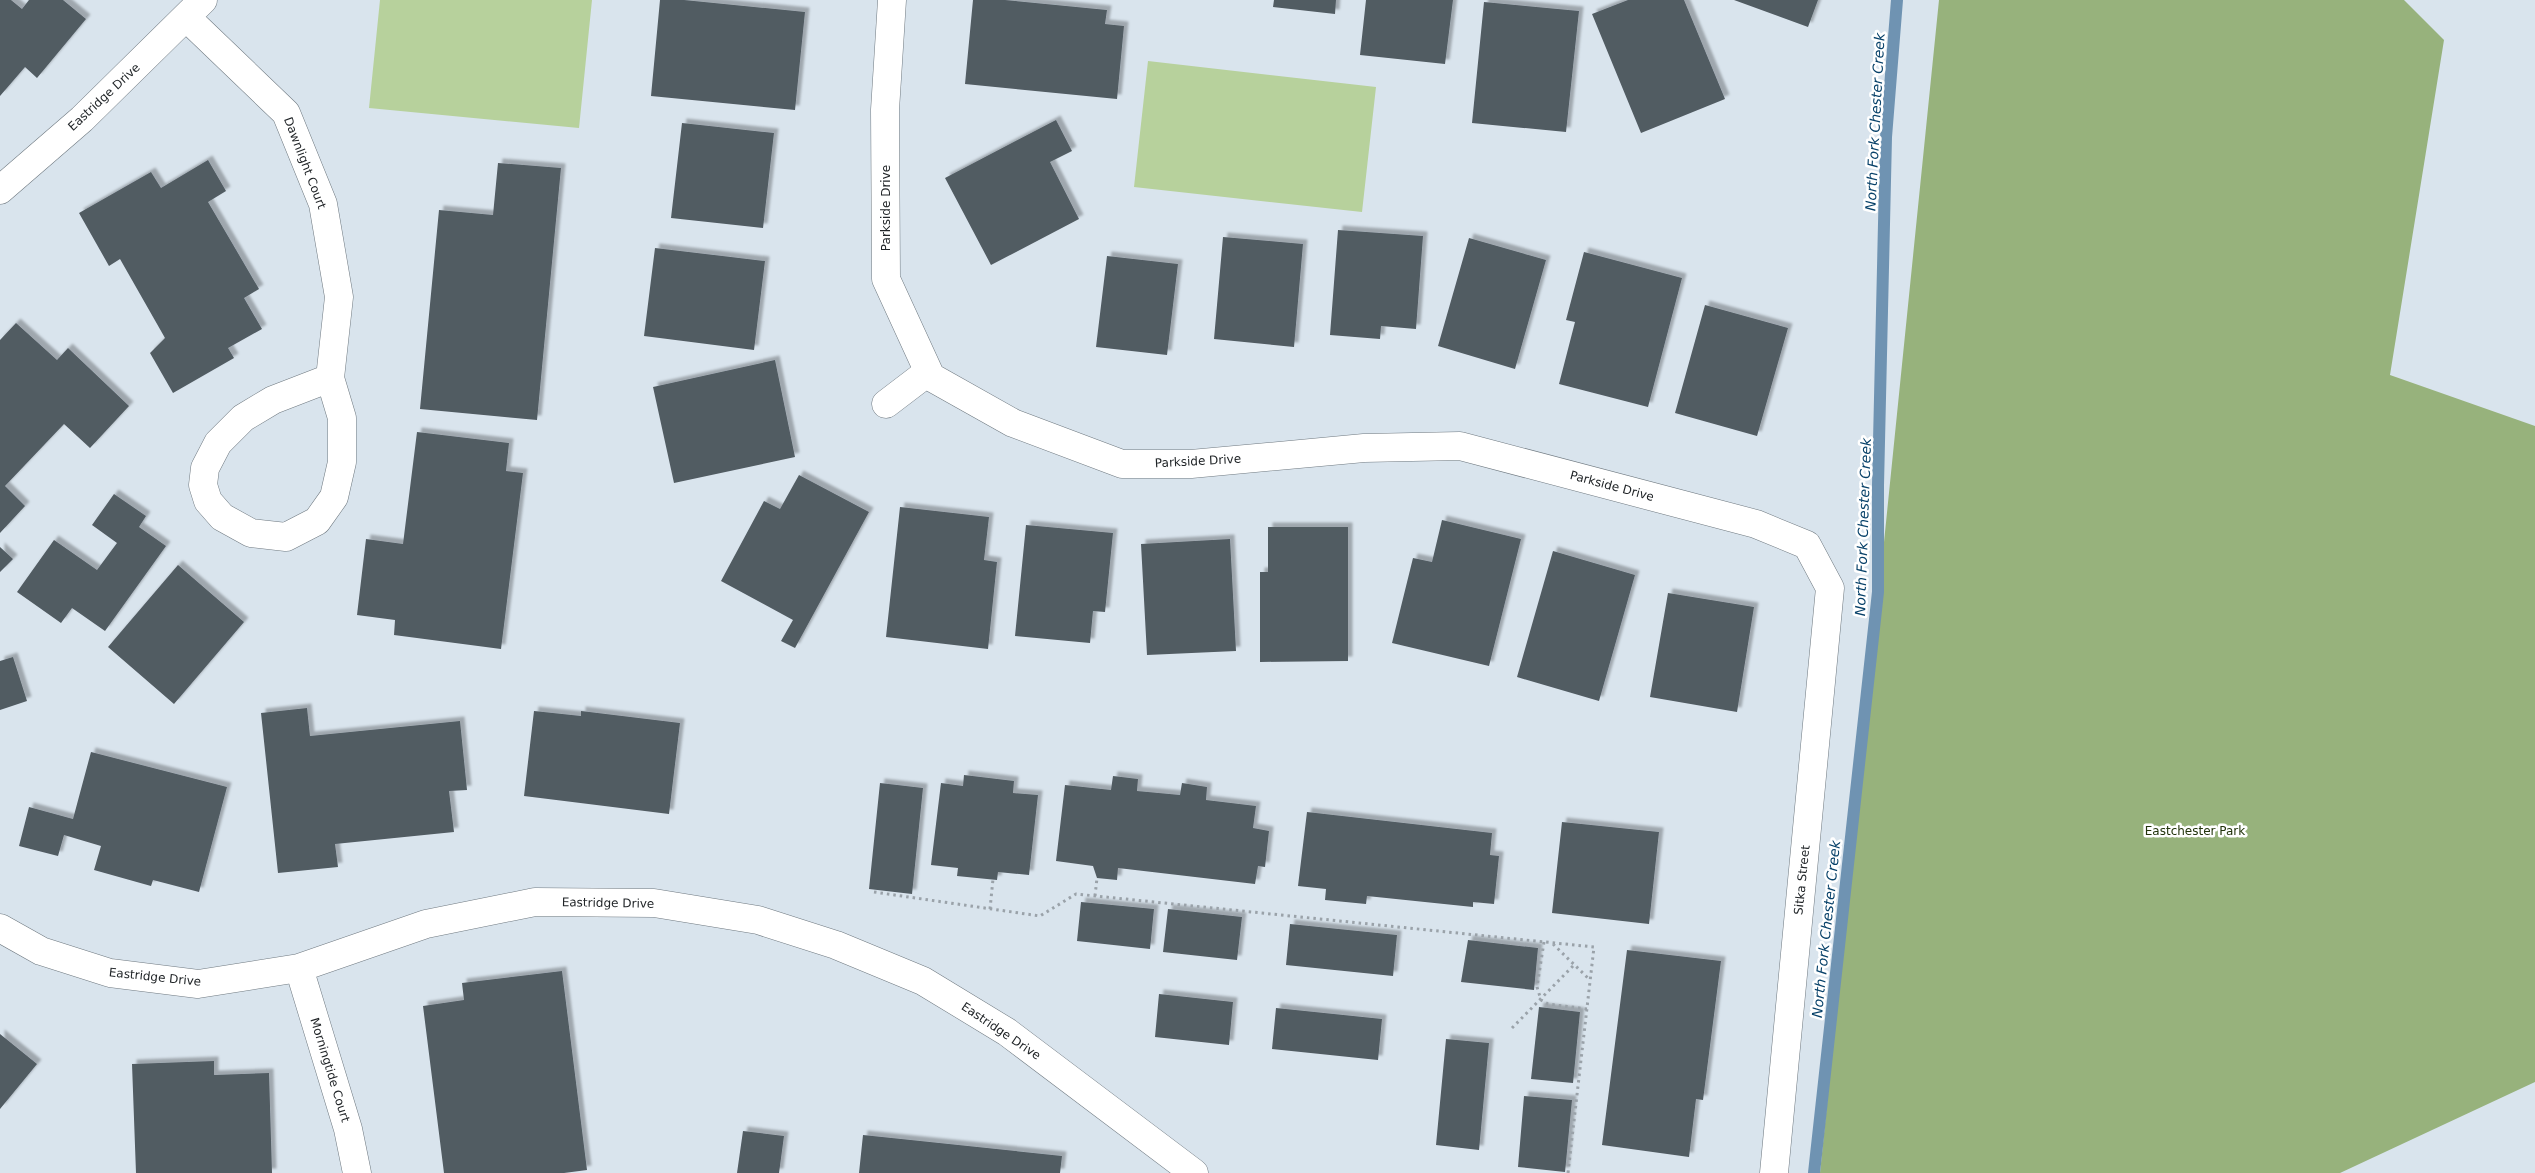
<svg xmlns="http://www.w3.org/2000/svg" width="2535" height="1173" viewBox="0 0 2535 1173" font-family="'DejaVu Sans',sans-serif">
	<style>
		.green { fill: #b7d19c }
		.forest { fill: #97b27c }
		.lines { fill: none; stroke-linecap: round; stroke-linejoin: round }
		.stream { stroke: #6f93b2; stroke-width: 12 }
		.building { fill: #515b62; filter: url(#shadow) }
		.minor-casing { stroke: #6f7980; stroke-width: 29 }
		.path { stroke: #9aa2a9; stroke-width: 3; stroke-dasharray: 2.5 4; stroke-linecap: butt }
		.minor { stroke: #fff; stroke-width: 28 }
		.labels { text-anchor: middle; stroke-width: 5; stroke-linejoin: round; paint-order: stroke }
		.street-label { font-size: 12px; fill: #212528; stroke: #fff }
		.park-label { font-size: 12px; fill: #23340c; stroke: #fff }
		.water-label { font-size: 14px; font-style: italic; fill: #074169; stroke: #fff }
	</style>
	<defs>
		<filter id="shadow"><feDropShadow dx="4.5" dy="-4.5" stdDeviation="1" flood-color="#0004"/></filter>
	</defs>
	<rect width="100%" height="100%" fill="#d9e4ed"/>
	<path class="green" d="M380,0h212l-13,128 -210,-20z
		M1148,61l228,26 -14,125 -228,-25z"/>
	<path class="forest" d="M1939,0h465l40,40 -54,335 145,51v656l-195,91h-520z"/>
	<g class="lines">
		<path class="stream" d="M1814,1173l64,-581v-107l8,-348 11,-137"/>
	</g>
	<path class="building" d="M0,0h11l11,9 7,-9h34l23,19 -49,59 -12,-11 -25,29z
		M660,0h24l121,12 -10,98 -144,-14z
		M973,0h32l102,10 -2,14 19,2 -7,73 -152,-15z
		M1274,0h62l-1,14 -62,-7z
		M1366,0h87l-8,64 -85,-9z
		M1628,0h56l41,99 -84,34 -49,-119z
		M1734,0h84l-10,27z
		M1484,2l95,9 -13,121 -94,-9z
		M1056,120l16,31 -22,11 29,57 -88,46 -46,-87z
		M682,123l92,10 -11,95 -92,-10z
		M208,160l18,31 -18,11 51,87 -15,9 18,31 -34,19 6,10 -61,35 -23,-40 15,-15 -45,-79 -11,7 -30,-53 72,-41 10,16z
		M498,163l63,5 -24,252 -117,-11 19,-199 54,5z
		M1338,230l85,6 -7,93 -35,-3 -1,13 -50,-4z
		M1223,237l80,7 -9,103 -80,-8z
		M1469,238l77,22 -31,109 -77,-23z
		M655,248l110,13 -11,89 -110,-14z
		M1584,252l98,26 -34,129 -89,-23 16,-62 -9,-2z
		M1107,256l71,8 -11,91 -71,-8z
		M1705,305l83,23 -31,108 -82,-23z
		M16,323l41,37 11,-12 61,58 -39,42 -26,-24 -59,62 20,20 -25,27v-193z
		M775,360l20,97 -121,26 -21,-96z
		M417,432l92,11 -3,28 17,2 -22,176 -107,-14 1,-15 -38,-5 9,-76 37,5z
		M799,475l70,37 -74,136 -14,-7 12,-21 -72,-39 43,-80 16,8z
		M114,494l32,22 -7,11 27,19 -61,85 -33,-23 -11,15 -44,-31 37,-52 43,30 20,-27 -25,-18z
		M900,507l89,10 -5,43 13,2 -9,87 -102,-12z
		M1442,520l79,19 -32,127 -97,-23 21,-85 19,4z
		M1026,525l87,8 -8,79 -12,-1 -3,32 -75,-7z
		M1268,527h80v134l-88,1v-90h8z
		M1230,539l6,112 -89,4 -6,-111z
		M0,547l13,12 -13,13z
		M1553,551l82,24 -36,126 -82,-24z
		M178,565l66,57 -70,82 -66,-57z
		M1668,593l86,14 -17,105 -87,-15z
		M13,657l14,44 -27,9v-49z
		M307,708l3,28 150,-15 7,69 -18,1 5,41 -119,12 3,23 -60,6 -17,-160z
		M534,711l47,5v-5l99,12 -11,91 -145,-18z
		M91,752l136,35 -28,105 -46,-12 -2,6 -57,-16 7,-24 -37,-11 -6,21 -39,-10 10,-39 44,12z
		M964,775l50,6 -1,12 25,2 -9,80 -31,-3 -1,8 -40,-4 1,-8 -27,-3 10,-82 22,3z
		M1113,776l25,3 -1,12 43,4 2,-12 25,4 -1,13 50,6 -3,22 16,3 -4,36 -7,-1 -3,18 -137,-16 -1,12 -20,-2 -4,-12 -37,-5 9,-76 46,5z
		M880,783l43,5 -11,106 -43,-5z
		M1307,812l185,21 -2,22 9,1 -5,48 -21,-2v5l-106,-11 -1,8 -41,-4 1,-11 -28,-3z
		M1562,822l97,10 -10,92 -97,-11z
		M1081,902l73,7 -4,40 -73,-8z
		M1168,909l74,8 -5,43 -74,-8z
		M1290,924l107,11 -4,41 -107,-11z
		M1468,940l70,8 -4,42 -73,-8z
		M1627,950l94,11 -18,139 -7,-1 -7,58 -87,-12z
		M562,971l25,199 -23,3h-120l-21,-167 41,-6 -2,-17z
		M1159,994l74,8 -4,43 -74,-8z
		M1539,1007l41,5 -7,71 -42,-4z
		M1276,1008l106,11 -4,41 -106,-11z
		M0,1034l37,30 -37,45z
		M1446,1039l43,4 -10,107 -43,-5z
		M214,1061v14l55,-2 3,100h-136l-4,-109z
		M1524,1096l48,4 -7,72 -47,-5z
		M743,1131l41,5 -5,37h-42z
		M863,1135l199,21 -2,17h-201z"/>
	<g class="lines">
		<g class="minor-casing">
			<path id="minor" d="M892,0l-7,110 1,169 45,98 82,46 109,41h69l173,-16 96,-2 296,78 51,21 23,43 -56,585
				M187,18l99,95 37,91 16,93 -9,81 12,40v44l-8,35 -17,24 -31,16 -35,-4 -29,-16 -14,-16 -5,-16 2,-17 13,-25 25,-25 30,-18 57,-22
				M0,190l82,-71 121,-119
				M886,404l42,-32
				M0,928l41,23 69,22 88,11 101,-16 127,-44 109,-22 119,1 104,17 78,25 87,36 84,51 187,141
				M299,968l49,161 9,44"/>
		</g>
		<path class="path" d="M874,892l166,24 36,-22 518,53 -26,226
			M1095,896l2,-18
			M990,909l3,-30
			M1544,942l-7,45 4,13 7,4 39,5
			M1553,944l37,36
			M1512,1028l62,-63"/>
		<use href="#minor" class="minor"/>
	</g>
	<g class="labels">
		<g class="street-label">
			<text transform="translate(104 97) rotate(-43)" y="4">Eastridge Drive</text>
			<text transform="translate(305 163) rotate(69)" y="4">Dawnlight Court</text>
			<text transform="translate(886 208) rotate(-90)" y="4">Parkside Drive</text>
			<text transform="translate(1198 461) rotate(-3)" y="4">Parkside Drive</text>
			<text transform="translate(1612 486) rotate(15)" y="4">Parkside Drive</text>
			<text transform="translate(1802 880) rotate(-84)" y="4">Sitka Street</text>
			<text transform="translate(608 903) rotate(1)" y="4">Eastridge Drive</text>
			<text transform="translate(155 977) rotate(6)" y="4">Eastridge Drive</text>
			<text transform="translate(1001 1031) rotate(34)" y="4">Eastridge Drive</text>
			<text transform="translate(330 1070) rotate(73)" y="4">Morningtide Court</text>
		</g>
		<g class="park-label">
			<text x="2195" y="835">Eastchester Park</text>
		</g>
		<g class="water-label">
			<text transform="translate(1875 122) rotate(-87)" y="5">North Fork Chester Creek</text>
			<text transform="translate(1863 527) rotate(-88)" y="5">North Fork Chester Creek</text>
			<text transform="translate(1826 929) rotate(-84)" y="5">North Fork Chester Creek</text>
		</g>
	</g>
</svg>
